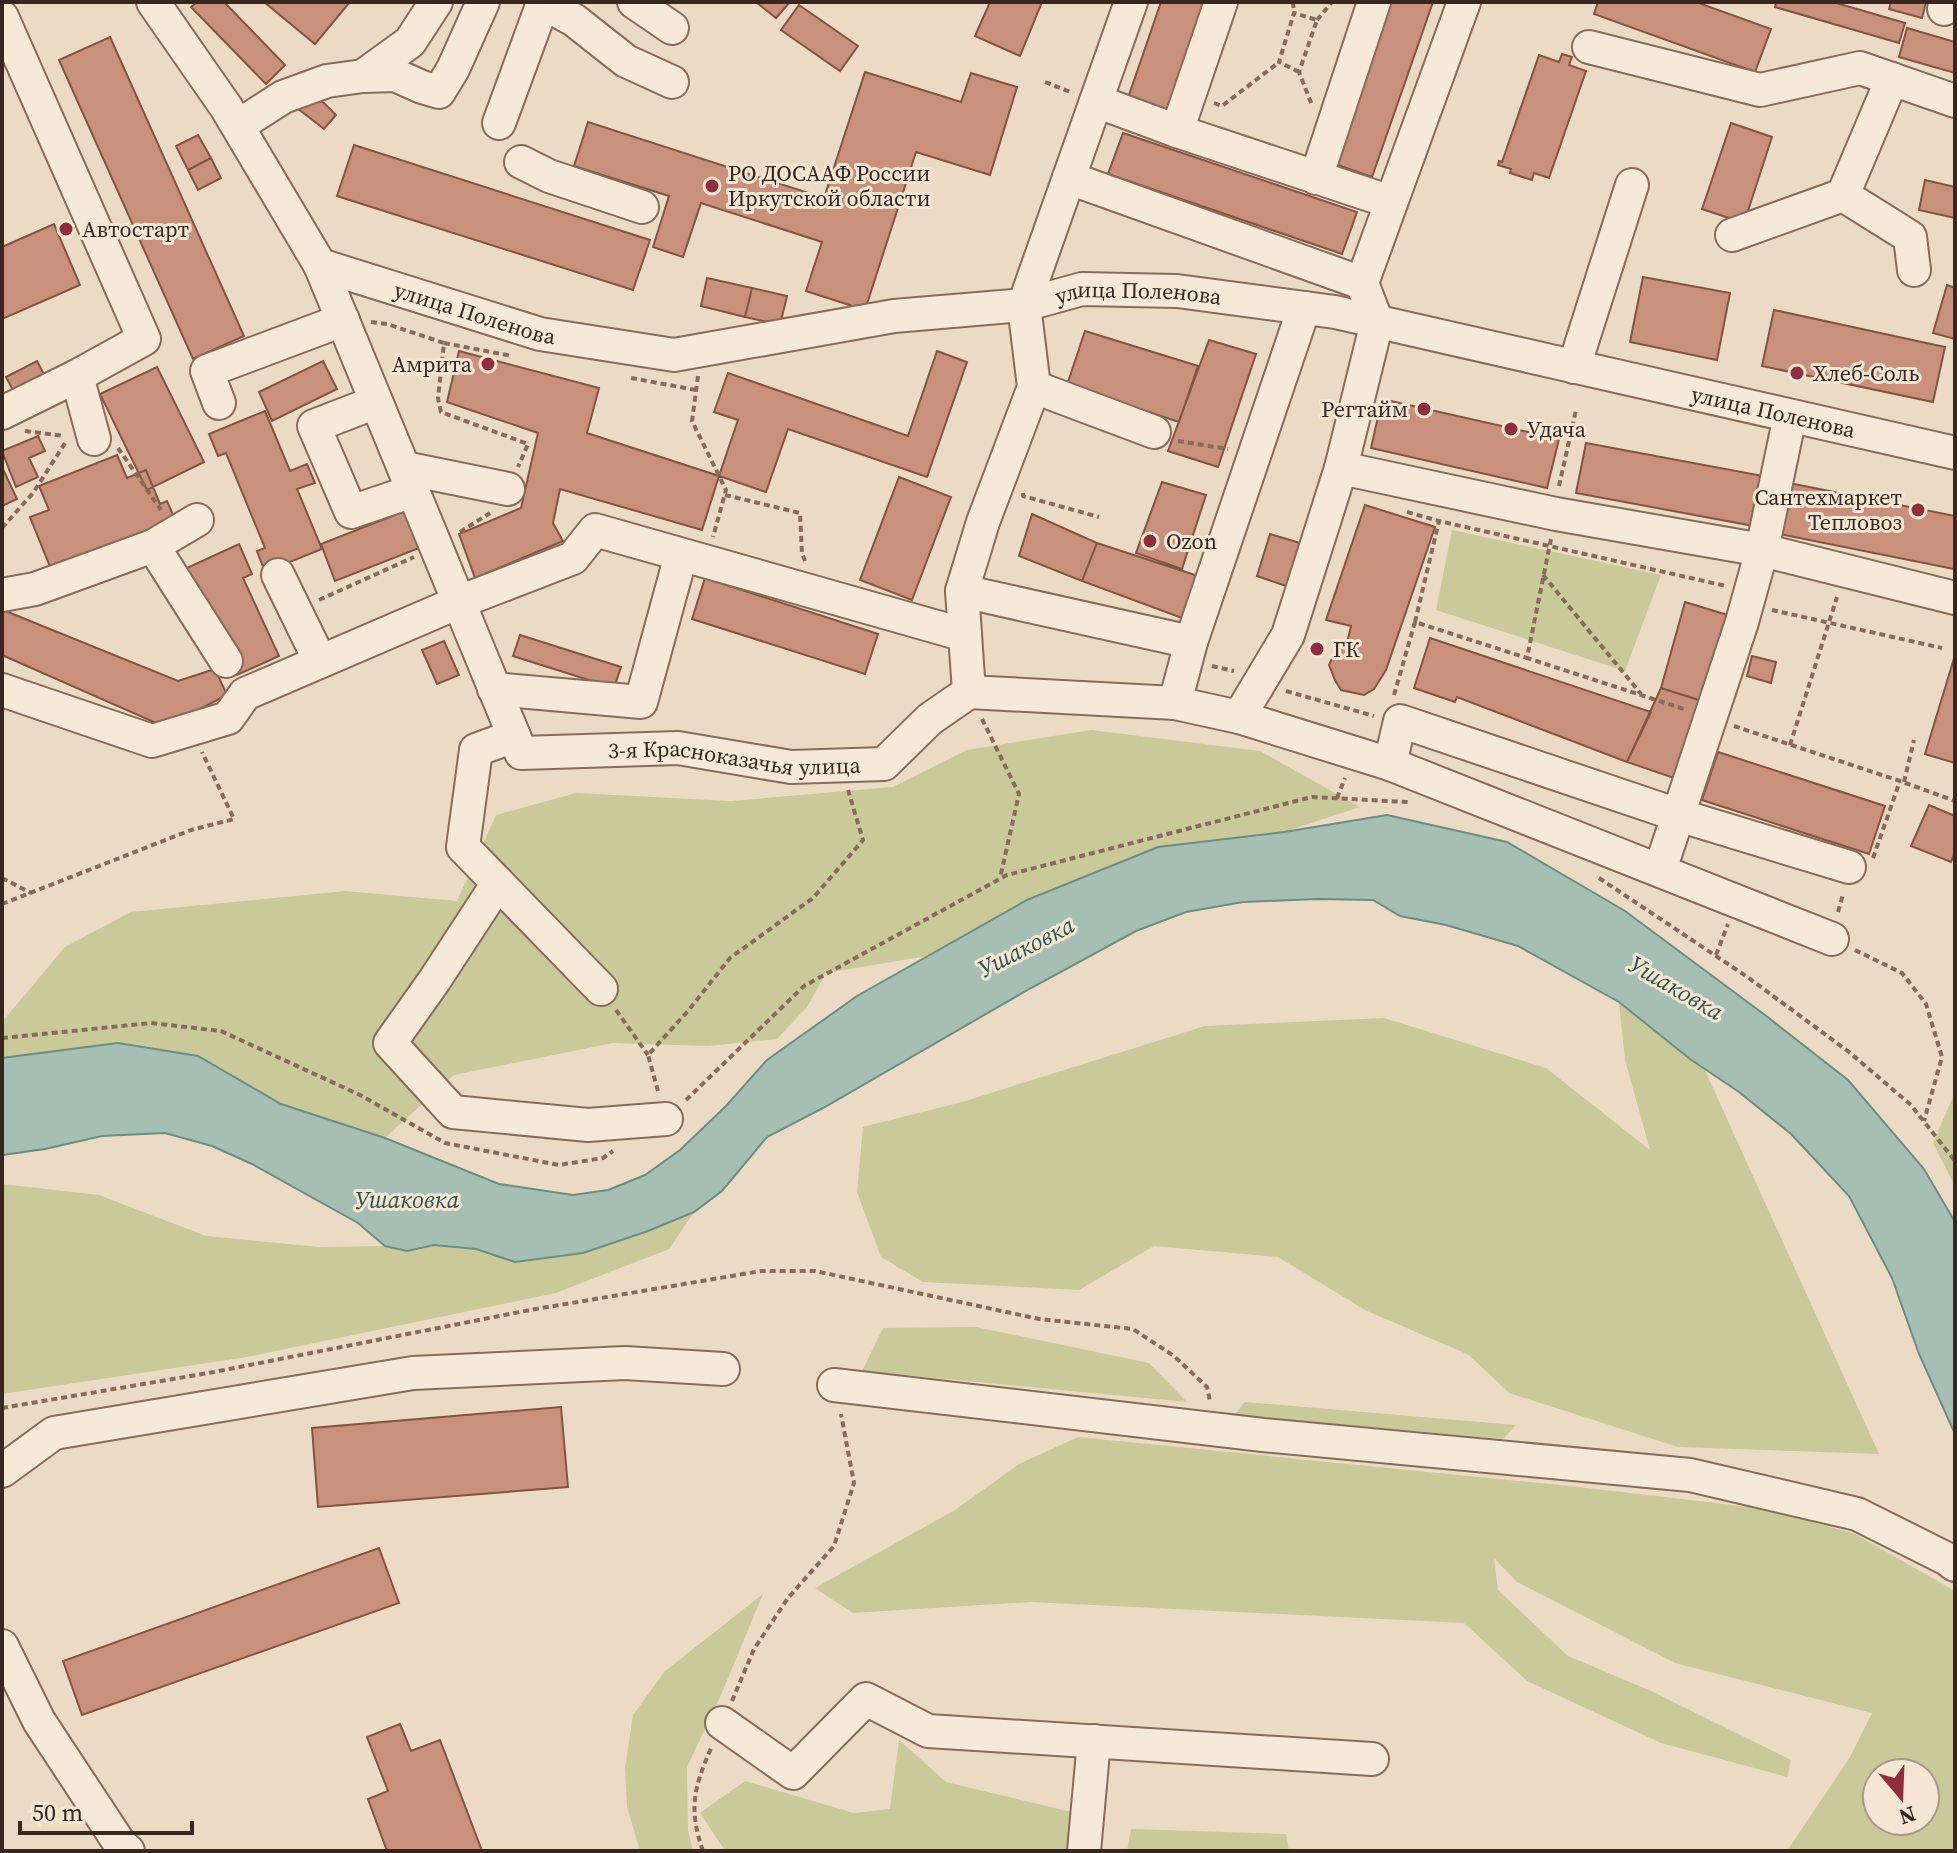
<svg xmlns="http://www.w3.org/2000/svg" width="1957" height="1853" viewBox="0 0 1957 1853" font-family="'Source Serif 4',serif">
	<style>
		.green { fill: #cac999; fill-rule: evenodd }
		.water { fill: #a6bfb4; stroke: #6d8d81; stroke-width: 2 }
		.building { fill: #c9917c; stroke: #845442; stroke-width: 2 }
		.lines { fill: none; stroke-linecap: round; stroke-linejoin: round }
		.minor-casing { stroke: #866c5b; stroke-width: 36 }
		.path { stroke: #866c5b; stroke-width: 4; stroke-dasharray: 6 4; stroke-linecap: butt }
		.minor { stroke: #f7e9d7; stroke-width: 32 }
		.poi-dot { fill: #922e3c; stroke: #f4e6d3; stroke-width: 3 }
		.labels { text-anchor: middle; stroke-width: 6; stroke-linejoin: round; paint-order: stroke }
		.poi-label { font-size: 22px; fill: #37271f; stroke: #f4e6d3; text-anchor: start }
		.street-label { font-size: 22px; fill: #37271f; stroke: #f4e6d3 }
		.water-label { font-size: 24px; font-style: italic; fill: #2f564e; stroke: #f4e6d3 }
	</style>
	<rect width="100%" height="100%" fill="#ecdbc4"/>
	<path class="green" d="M1452,530l209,45 -36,96 -189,-61z
		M1091,730l169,21 100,56 -76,25 -126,15 -131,53 -100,56 -101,17 -19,34 -30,32 -69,7 -95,-3 -159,32 -69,63 -104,-34 -83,-48 -80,-13 -116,15v-36l63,-75 66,-35 214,-21 112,10 39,-86 80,-22 155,8 162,-14 74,-37z
		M1619,1003l85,65 175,386 -201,-7 -169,-54 -40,-38 -104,-45 -87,-53 -124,-11 -75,44 -156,-8 -42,-25 -24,-65 6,-65 99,-25 243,-76 179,-8 162,50 104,82 -25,-90z
		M1955,1092v94l-22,-43z
		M2,1184l97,11 107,41 114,11 65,-1 22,5 27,-6 42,4 39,13 133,-31 46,-19 -25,37 -113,44 -309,64 -245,37z
		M976,1327l173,36 38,39 -325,-31 21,-43z
		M1245,1402l271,23 -13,14 -269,-24z
		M1078,1437l501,50 188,22 88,25 100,57v260h-168l63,-94 22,-44 -197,-50 -158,-81 -23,-24 4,32 70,66 83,35 140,69 -4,17 -126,-34 -134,-62 -63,-58 -433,-21 -178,11 -38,-25 140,-78 64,-46zM1877,1773h48v48h-48z
		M763,1594l-42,101 -34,72 1,63 5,21h-53l-13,-44 -2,-39 8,-53 32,-44z
		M899,1740l47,42 130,31 -3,38h-348l-25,-38 45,-32 109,32 36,-4z
		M1131,1829l155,5 3,17h-162z"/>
	<path class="water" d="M1387,815l120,27 118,69 140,104 83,65 76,89 31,53v212l-36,-80 -27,-76 -43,-82 -58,-62 -52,-42 -49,-33 -71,-57 -101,-56 -72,-21 -46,-9 -27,-16 -56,-1 -74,3 -57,10 -50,19 -105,57 -208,120 -56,29 -45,54 -28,21 -46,19 -65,22 -68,9 -39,-13 -42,-4 -27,6 -22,-5 -27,-23 -106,-59 -40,-18 -47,-13 -63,3 -57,13 -43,6v-97l116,-15 80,13 83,48 104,34 114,46 74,11 35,-5 37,-15 35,-25 46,-44 41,-46 90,-64 170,-96 131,-53 126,-15z"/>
	<path class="building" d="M197,2h27l61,63 -19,19 -75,-77z
		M264,2h86l-35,42z
		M756,2h34l-14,16z
		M990,2h52l-22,54 -45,-20z
		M1161,2h46l-38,110 -41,-14z
		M1387,2h46l-61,175 -40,-14z
		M1598,2h98l75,27 -16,43 -161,-58z
		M1776,2h57l72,21 -6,20 -124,-36z
		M1891,2h35l-4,16 -33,-9z
		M799,5l59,41 -18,25 -59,-41z
		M1907,28l48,14v31l-56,-16z
		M110,37l134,299 -51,23 -134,-299z
		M1562,54l10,3 -3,8 17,6 -37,107 -15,-5 -2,7 -22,-7 1,-4 -13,-4 1,-4 3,1 37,-107 20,7z
		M865,72l96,30 10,-29 46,14 -27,88 -74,-23 -51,158 -59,-19 16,-49 -121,-39 -18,54 -30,-10 16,-51 -95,-30 14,-44 236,76z
		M308,93l16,10 12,12 -12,14 -27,-21z
		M1731,123l41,14 -28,86 -42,-14z
		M1123,133l234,79 -15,42 -234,-80z
		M198,135l13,23 -23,12 -12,-24z
		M354,145l296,95 -17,50 -296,-94z
		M211,158l10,20 -23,12 -10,-20z
		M1925,180l30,7v31l-36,-8z
		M54,224l26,61 -78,34v-72z
		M1643,277l87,16 -13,67 -87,-18z
		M707,278l45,10 -7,29 -44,-11z
		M1947,285l8,3v51l-22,-6z
		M752,288l35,8 -7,29 -35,-8z
		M1774,310l171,37 -12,55 -171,-36z
		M1085,331l113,35 -19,56 -112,-37z
		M1209,340l47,14 -38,113 -50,-16z
		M459,351l140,37 -12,45 132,43 -17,54 -142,-41 -7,34 10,18 -88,37 -16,-44 62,-26 17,-75 -91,-31z
		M937,351l30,11 -40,115 -139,-48 -22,63 -47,-16 19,-56 -24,-8 14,-39 180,63z
		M37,361l10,19 -31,16 -10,-19z
		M323,361l14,28 -65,32 -13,-29z
		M157,367l47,95 -57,28 -47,-96z
		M1382,399l177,40 -12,49 -176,-40z
		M265,411l25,60 17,-7 8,19 -18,6 25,60 -57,23 -8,-21 8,-3 -39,-95 -8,3 -9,-22z
		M38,436l7,15 -16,7 9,19 -22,10 -14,-36z
		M1586,443l177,33 -9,50 -178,-33z
		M117,455l10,23 19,-8 14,34 7,-3 10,23 -124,50 -23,-57 19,-7 -10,-24z
		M2,467l15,32 -15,7z
		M899,477l52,20 -39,103 -52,-20z
		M1162,482l44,13 -24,74 -46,-16z
		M1784,482l171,34 -1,53 -180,-36z
		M1365,505l70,22 -49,143 -12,19 -10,6 -23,-5 -6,-10 -6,-15 8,-18 11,-8 3,-13 -25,-6z
		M418,506l14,37 -97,38 -14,-37z
		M1032,514l65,29 -15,38 -63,-25z
		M1270,534l33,10 -14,43 -32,-11z
		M1097,543l107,35 -14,43 -108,-40z
		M239,544l13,30 -9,4 36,78 -42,19 -50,-107z
		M705,578l173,56 -13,40 -173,-55z
		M1685,602l49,15 -26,86 -47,-15z
		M3,610l175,71 37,-12 12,26 -62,32 -163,-72z
		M520,635l101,32 -7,21 -101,-32z
		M1430,638l221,74 -24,50 -170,-65 -2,5 -41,-14z
		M444,641l15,34 -22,9 -15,-34z
		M1955,655v108l-30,-9z
		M1752,656l24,6 -5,21 -24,-7z
		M1661,688l47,15 -28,77 -53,-18z
		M1718,752l167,54 -16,48 -167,-54z
		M1929,805l26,11v36l-4,10 -40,-16z
		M561,1407l7,80 -250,20 -6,-79z
		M379,1548l20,55 -317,112 -19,-54z
		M400,1724l11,27 29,-11 42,111h-95l-19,-52 20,-8 -21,-54z"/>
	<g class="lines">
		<g class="minor-casing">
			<g id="minor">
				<path id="s1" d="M153,2l73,105 94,158 220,69 134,21 220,-39 130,-11 58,-16 95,2 158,21 620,141"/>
				<path d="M541,2l33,18 52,41 46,21"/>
				<path d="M634,2l38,26"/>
				<path d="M1131,2l-107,303 10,82 -51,135 -21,69 7,101 206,11 64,14 151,47 442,175"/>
				<path d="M1944,9l1,-7"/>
				<path d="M2,17l142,322 -67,37 17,63"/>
				<path d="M1589,47l171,43 100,-22 95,33"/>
				<path d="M363,76l32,-1 27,12 17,5 14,-23 30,-67"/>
				<path d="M1892,79l-49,116 67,42 4,33"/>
				<path d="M1096,101l81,30 214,71"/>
				<path d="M499,123l44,-120"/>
				<path d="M238,126l45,-29 44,-16 36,-5 47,-34 26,-40"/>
				<path d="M1177,131l44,-129"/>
				<path d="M521,162l28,14 93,31"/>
				<path d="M1069,178l293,105"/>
				<path d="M1316,178l58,-176"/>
				<path d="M1732,235l111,-40"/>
				<path id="s2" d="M320,265l201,488 157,-5 113,19 93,-3 46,-45 39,-27"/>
				<path d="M1574,367l58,-182"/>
				<path d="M1034,387l120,45"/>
				<path d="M376,402l-62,24 37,86 62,-21"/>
				<path d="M219,403l-12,-32 136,-51"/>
				<path d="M2,413l75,-37"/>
				<path d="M404,468l104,21"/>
				<path d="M1341,468l215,46 206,36 193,48"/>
				<path d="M153,546l73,115"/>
				<path d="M278,575l42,86"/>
				<path d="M962,591l229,51"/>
				<path d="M2,595l33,-6 118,-43 44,-26"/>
				<path d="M494,689l147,13 40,-147"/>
				<path d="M2,690l150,51 76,-23 17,-24 214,-92 114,-44 22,-28 370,105"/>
				<path d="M1175,703l16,-61 113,-334"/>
				<path d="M1239,717l49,-82 53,-167 36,-146 -15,-39 102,-281"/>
				<path d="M514,736l-38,14 -13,97 138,142"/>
				<path d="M1390,764l10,-43 278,94 171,52"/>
				<path d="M1660,870l82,-248 20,-72 28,-134"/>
				<path d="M498,883l-64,98 -44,62 63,69 135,13 78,-6"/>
				<path d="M834,1385l429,50 427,40 167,39 90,45 8,6"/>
				<path d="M2,1471l52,-38 359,-60 212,-10 98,6"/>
				<path d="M2,1646l37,75 81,123 8,7"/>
				<path d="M722,1723l71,50 73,-74 62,32 444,28"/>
				<path d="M1084,1851l10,-110"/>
			</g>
		</g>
		<path class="path" d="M1293,2l1,11
			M1317,20l15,-18
			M1299,72l-20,-10 15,-49 23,7 -18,52 13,33
			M1045,82l28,11
			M1214,103l8,3 56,-43
			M371,322l16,2 57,19 -6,55 3,14 87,32 -10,23
			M444,343l68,13
			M698,376l-6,45 34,69 -13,47
			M631,378l65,12
			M25,431l39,5
			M1178,441l50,8
			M118,448l43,62
			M1559,486l17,-76
			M1023,493v3l76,21
			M725,495l75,18 2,40 3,8
			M1407,512l32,9
			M2,528l31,-35 34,-53
			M460,532l30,-19
			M1551,539l-24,119 157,51
			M1543,575l98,119
			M319,600l95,-43
			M1772,610l170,38
			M1415,622l24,-101 287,65
			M1212,666l22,5
			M1286,691l88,25
			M1394,695l21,-73 112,36
			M982,719l37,75 -19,84
			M1734,726l166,55 55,20
			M1790,745l47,-148
			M1904,782l10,-42
			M1337,798l8,-20
			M1873,858l27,-77
			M2,878l29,15
			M1599,878l147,98 103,76 62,53 44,56
			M2,904l189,-74 43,-11 -32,-67
			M1838,912l5,-18
			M1855,950l47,23 24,31 16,53 -18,64
			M1716,955l12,-31
			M616,1010l32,45
			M2,1038l149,-15 70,8 139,64 85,48 114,22 44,-7 10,-7
			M658,1091l-10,-36 40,-44 42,-53 83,-60 50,-58 -15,-50
			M686,1100l118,-114 203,-111 305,-78 96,5
			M2,1408l212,-36 316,-62 231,-39h54l224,48 94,10 41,27 33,31 3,14
			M732,1701l22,-52 34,-51 46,-52 20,-63 -13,-69
			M703,1851c-15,-43 -9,-64 9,-105"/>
		<use href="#minor" class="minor"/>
	</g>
	<g class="poi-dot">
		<circle cx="712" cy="186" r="8"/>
		<circle cx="66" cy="229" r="8"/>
		<circle cx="488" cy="364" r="8"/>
		<circle cx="1797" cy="373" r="8"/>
		<circle cx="1424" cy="409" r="8"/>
		<circle cx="1511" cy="429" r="8"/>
		<circle cx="1918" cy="510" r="8"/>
		<circle cx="1150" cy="541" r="8"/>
		<circle cx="1317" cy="649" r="8"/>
	</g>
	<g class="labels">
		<g class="poi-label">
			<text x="728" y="181">РО ДОСААФ России<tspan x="728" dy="25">Иркутской области</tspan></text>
			<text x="82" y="237">Автостарт</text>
			<text x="472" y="372" text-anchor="end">Амрита</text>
			<text x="1813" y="381">Хлеб-Соль</text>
			<text x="1408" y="417" text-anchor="end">Регтайм</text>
			<text x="1527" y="437">Удача</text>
			<text x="1902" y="505" text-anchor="end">Сантехмаркет<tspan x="1902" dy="25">Тепловоз</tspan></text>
			<text x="1166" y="549">Ozon</text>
			<text x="1333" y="657">ГК</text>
		</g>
		<g class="street-label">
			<text dy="8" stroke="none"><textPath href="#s1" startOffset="1148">улица Поленова</textPath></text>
			<text dy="8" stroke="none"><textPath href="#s1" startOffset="474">улица Поленова</textPath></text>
			<text dy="8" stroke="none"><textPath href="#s1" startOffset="1796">улица Поленова</textPath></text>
			<text dy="8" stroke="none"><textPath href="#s2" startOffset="742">3-я Красноказачья улица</textPath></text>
		</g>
		<g class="water-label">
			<text transform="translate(1026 947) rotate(-27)" y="8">Ушаковка</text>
			<text transform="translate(1676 988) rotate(30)" y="8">Ушаковка</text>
			<text x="407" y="1208">Ушаковка</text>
		</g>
	</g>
	<rect width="1957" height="1853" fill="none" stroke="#37271f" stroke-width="8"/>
	<g transform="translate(1901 1797) rotate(161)"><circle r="38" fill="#f4e6d3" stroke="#a89a8b" stroke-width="2"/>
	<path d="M0-6L14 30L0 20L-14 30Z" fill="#922e3c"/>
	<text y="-12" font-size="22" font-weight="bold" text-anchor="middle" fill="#37271f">N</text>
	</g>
	<path d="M20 1821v12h172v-12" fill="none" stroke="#37271f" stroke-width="4"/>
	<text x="32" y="1821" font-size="24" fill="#37271f" stroke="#f4e6d3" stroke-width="6" paint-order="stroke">50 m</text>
</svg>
